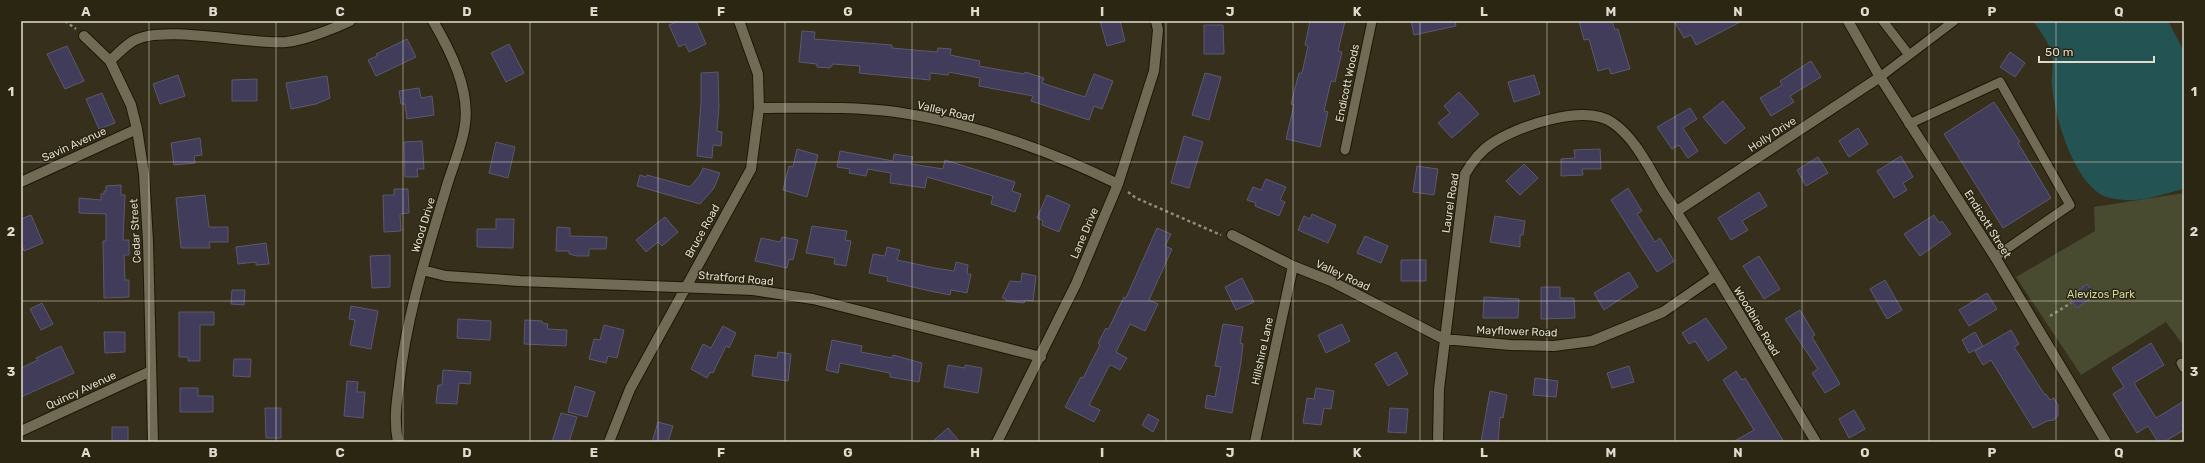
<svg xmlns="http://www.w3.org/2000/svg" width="2205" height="463" viewBox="0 0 2205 463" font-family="Rubik,sans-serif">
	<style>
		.green { fill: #494b30 }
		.water { fill: #245353 }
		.building { fill: #413c5a; stroke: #5b596e }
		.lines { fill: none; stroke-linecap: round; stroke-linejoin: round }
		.lane-casing { stroke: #1d1705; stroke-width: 11 }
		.street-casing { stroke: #1d1705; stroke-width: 12 }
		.path { stroke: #918c7c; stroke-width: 2.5; stroke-dasharray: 3 3; stroke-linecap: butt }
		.lane { stroke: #716a54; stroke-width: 9 }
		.street { stroke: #716a54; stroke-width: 10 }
		.grid { fill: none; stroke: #dfdbcf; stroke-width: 1; stroke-opacity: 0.55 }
		.labels { text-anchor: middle; stroke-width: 3; stroke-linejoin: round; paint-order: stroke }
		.street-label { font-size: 11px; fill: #dfdbcf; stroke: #2b2612 }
		.park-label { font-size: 11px; fill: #d4d99b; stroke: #2b2612 }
		.neatline { fill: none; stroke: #dfdbcf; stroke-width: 1.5 }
		.grid-label { font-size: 13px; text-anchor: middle; font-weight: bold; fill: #dfdbcf }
	</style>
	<rect width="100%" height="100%" fill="#352f1b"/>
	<path class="green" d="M2184,193v153l-18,-24 -85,53 -65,-98 79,-46 -1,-24z"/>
	<path class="water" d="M2033,21h135l16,30v138c-19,4 -40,13 -60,11 -9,-1 -21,-2 -28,-9 -25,-20 -41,-74 -44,-105 -1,-10 2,-21 0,-30 -2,-13 -12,-25 -19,-35z"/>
	<path class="building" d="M679,21h17l10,23 -17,8 -4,-8 -6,3 -10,-22z
		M1100,21h20l5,20 -18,5z
		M1310,21h35l-7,30 4,1 -7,30 -4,-1 -7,30 4,1 -8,35 -34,-8 8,-34 -3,-1 8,-31h3l6,-27 -3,-1z
		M1411,21h44l1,5 -42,9z
		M1579,21h33l3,9 3,-1 12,40 -19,5 -2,-6 -11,3 -9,-32 -5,1z
		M1674,21h68l-46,24 -5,-10 -7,3z
		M1204,25h19l1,29h-20z
		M802,31l13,1 -1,7 78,6v3l45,4 1,-4 13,1 -1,6 30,6 -1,5 45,8 1,-2 19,6 -2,5 43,14 9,-23 19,7 -11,28 -8,-3 -5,14 -58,-19 2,-5 -54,-10 1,-8 -31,-6 -1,3 -18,-2v7l-71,-7 1,-7 -27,-2 -3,4 -13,-1v-3l-18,-2z
		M407,39l9,18 -40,19 -8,-16 9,-4 -1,-2z
		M509,44l15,29 -18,9 -15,-29z
		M67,46l17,35 -19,8 -18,-35z
		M2010,52l15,11 -10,14 -15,-10z
		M1811,61l10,16 -31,19 4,6 -23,14 -11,-18 22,-13 -2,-4z
		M718,72l1,35 -2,24 5,1 -1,14 -8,-1 -1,13 -15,-2 4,-54v-29z
		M1205,73l16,4 -12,43 -17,-5z
		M178,75l7,21 -25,8 -7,-20z
		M1534,75l6,19 -26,8 -6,-20z
		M327,76l3,22 -14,6 -25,5 -5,-26z
		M257,79v22h-25v-21z
		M419,88l2,10 11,-2 2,19 -27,4 -2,-15h-4l-2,-13z
		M1459,92l20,22 -27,24 -14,-15 12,-10 -6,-7z
		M102,93l13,30 -16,6 -13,-30z
		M1723,101l22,27 -20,16 -22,-27z
		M1994,102l26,40 -2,1 33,55 -48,30 -59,-94z
		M1690,108l7,11 -14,9 15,23 -10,7 -9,-13 -7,4 -15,-22z
		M1858,128l10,16 -19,13 -10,-16z
		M1184,136l19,6 -14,46 -18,-5z
		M200,138l2,17 -8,1 1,7 -21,2 -3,-22z
		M422,141l2,28h-7l1,8h-13l-1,-35z
		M496,142l19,5 -7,31 -19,-5z
		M797,149l21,6 -11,42 -24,-7 6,-24 4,1z
		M1600,149l1,20h-19l1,6 -22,1v-17l14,-1 -1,-8z
		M840,151l53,10 1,-7 19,3 -2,7 32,5 2,-9 70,22 -3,9 9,3 -6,18 -24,-8 2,-8 -66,-19 -2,11 -35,-5 1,-10 -23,-4 -2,7 -17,-3 1,-4 -13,-2z
		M1901,156l12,21 -10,6 4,7 -13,8 -17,-27z
		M1818,157l10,16 -22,13 -9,-16z
		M1524,164l14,14 -18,17 -14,-14z
		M1417,166l21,3 -4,26 -21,-3z
		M703,168l17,5 -6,15 -14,16 -63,-18 3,-11 6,2 1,-2 43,12 10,-12z
		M1266,179l20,8 -6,13 5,2 -6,14 -24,-10 1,-3 -9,-3 6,-13 8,3z
		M121,185v10h4l-2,45h6v15h-5l1,25h4v17l-25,1 -1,-57h3v-27l-27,-1v-15l22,2v-6h3v-3h2v-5z
		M1628,188l14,23 -5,3 18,28 5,-4 14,23 -17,11 -46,-72z
		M394,189h14l1,24 -9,1 1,17 -17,1 -1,-37h11z
		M1759,192l8,14 -25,15 6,9 -17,10 -13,-22z
		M205,195l4,32h19v15h-19l1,6h-29l-5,-50z
		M1047,195l23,10 -11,27 -17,-7 1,-4 -6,-3z
		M1312,214l24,11 -8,18 -30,-13 6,-14 6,3z
		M31,215l12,28 -19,8 -3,-9v-23z
		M1934,215l5,8 3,-2 9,13 -31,22 -16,-22z
		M1495,216l30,5 -2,14h-3v12l-30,-5z
		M665,217l13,15 -16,14 -4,-4 -12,10 -10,-12z
		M496,219h18l-1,29 -36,-1v-18h19z
		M812,226l35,5 -2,9 6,1 -5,25 -12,-2 1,-6 -29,-5z
		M557,227l13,1v8l37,1 -1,12h-17v7h-12l-8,-2v-3h-13z
		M1157,228l14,6 -6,12 7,3 -23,51 9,4 -13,27 -15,-7 -14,28 11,6 -7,12 -9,-5 -2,1 -20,39 11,5 -6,12 -29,-15 16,-30 2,1 17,-33 -2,-2 8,-15 2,2 16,-33 2,1z
		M1365,236l23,10 -7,17 -24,-10z
		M782,237l16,3 -5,20 -4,-1 -2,9 -32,-7 6,-23 19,4z
		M266,243l3,21 -13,1v-3l-18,2 -2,-17z
		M887,247l13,3 -3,10 38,8 19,3 2,-9 12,3 -1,9h4l-4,19 -16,-3 -1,5 -20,-4 -43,-10 1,-4 -19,-4 4,-19 12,2z
		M390,255v32l-18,1 -2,-32z
		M1759,256l21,33 -16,10 -21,-33z
		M1401,260h25v21h-25z
		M1629,272l9,15 -34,23 -10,-17z
		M1022,273l14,3 -3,25 -8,-1 -1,3 -18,-2v-2l-4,-1 8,-17 11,1z
		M1242,278l12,24 -18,8 -11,-23z
		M1885,280l17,30 -15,9 -17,-30z
		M2087,284l8,11 -18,13 -8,-11z
		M1541,287h19v11h14l1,20 -34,1z
		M232,290h13l-1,15 -13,-1z
		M1987,293l10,16 -28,17 -10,-16z
		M1484,297l35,2 -1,19h-35z
		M42,303l11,21 -12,6 -11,-21z
		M351,306l27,5 -7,38 -21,-4 5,-25 -6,-1z
		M1800,310l15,25 -3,2 28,47 -15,9 -13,-20 6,-4 -33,-50z
		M179,312h35v13h-14v36h-12v-4h-9z
		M1706,318l21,30 -19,13 -13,-20 -6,3 -7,-11z
		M458,319l33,2 -1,19 -33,-2z
		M525,320l17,1v2l6,1 -1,5 20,1 -1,16 -42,-2z
		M1223,324l20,3 -3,16 3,1 -2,18 -9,51 -27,-5 2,-13 8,2 6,-30 -6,-1z
		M1342,324l8,17 -24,12 -8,-18z
		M604,325l20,5 -7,28 -9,-2 -2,7 -17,-4 5,-20 6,1z
		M723,326l13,7 -7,15 -3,-2 -13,27 -3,-1 -3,6 -16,-9 12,-25 8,4z
		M2011,330l8,14 -5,3 31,48 1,-1 4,6 4,-2 4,7v10l-4,5 -7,1 -14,7 -42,-68 -8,5 -8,-14z
		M104,332h21v20l-20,1z
		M1975,332l8,14 -14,7 -7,-13z
		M832,340l30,6 -1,6 31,6 1,-3 29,8 -3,19 -29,-5v-4l-50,-10 -2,10 -12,-3z
		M2151,343l13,22 -30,18 22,35 28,-17v29l-20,12h-6l-10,-16 -11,7 -24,-39 11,-7 -12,-19z
		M61,346l13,27 -53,24v-29l17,-8 -2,-2z
		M778,352l13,2 -3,27 -36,-5 3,-21 22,3z
		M1396,352l12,22 -20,12 -13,-22z
		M234,359h17l-1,18 -17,-1z
		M948,365l17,3v-3l17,3 -4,25 -34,-6z
		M1629,366l5,16 -22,6 -5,-15z
		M443,370l28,2 -1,12 -11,-1 -2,21 -21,-1 2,-18h4z
		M1736,371l6,9 3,-2 39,64h-51l21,-12 -31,-50z
		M1535,378l23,3 -2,16 -23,-2z
		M347,381l11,1 -1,10h8l-2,26 -19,-2z
		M575,386l20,6 -8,25 -19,-5z
		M180,388h18v8h15v16h-33z
		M1316,388l18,3 -3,18 -7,-1 -3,17 -18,-2 4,-25 7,1z
		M1490,391l17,4 -4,23 -3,-1 -2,25h-17z
		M265,408h16v30h-15z
		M1390,408l18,1 -2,24 -18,-1z
		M1854,410l11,19 -16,9 -10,-19z
		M561,413l16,4 -8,25h-17z
		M1148,414l11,6 -6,12 -11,-7z
		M658,422l15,4 -5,16h-16z
		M112,427h16v15h-16z
		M948,428l12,14h-28z"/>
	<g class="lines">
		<g class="lane-casing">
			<path id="lane" d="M1883,21l26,34
				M1880,77l74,-56
				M1909,124l91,-42 70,123 -75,52
				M1345,150l27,-129
				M2181,363l3,5"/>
		</g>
		<g class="street-casing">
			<path id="street" d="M1848,21l32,56 115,180 111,185
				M84,36l26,25 21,44 6,24 7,45 4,67 5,201
				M110,61c7,-7 15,-15 23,-20 30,-17 115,4 153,1 19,-2 47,-13 64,-21
				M759,108c46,0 92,-2 137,4 77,11 152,38 222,72
				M21,182l116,-53
				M1677,211l203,-134
				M1232,235l61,31 38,15 113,58 66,6 44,1 38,-5 71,-29 52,-36
				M422,270l24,6 74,5 233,9 60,9 228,58
				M21,431l130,-60
				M398,442c-4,-20 -2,-37 1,-57 7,-69 29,-136 49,-203 6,-19 15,-39 17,-58 5,-35 -15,-74 -32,-103
				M609,442l21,-53 121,-220 8,-61 -1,-34 -19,-53
				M997,442l79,-158 42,-100 36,-113 4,-41 -2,-9
				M1255,442l38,-176
				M1438,442l1,-53 26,-215c7,-12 14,-22 26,-30 26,-18 94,-41 122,-21 22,15 36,45 50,68 54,82 102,167 153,251"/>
		</g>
		<path class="path" d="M65,21l11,8
			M1128,192l8,6 85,37
			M2050,316l21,-13"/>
		<use href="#lane" class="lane"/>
		<use href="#street" class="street"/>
	</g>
	<path class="grid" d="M149,21v421M276,21v421M403,21v421M530,21v421M658,21v421M785,21v421M912,21v421M1039,21v421M1166,21v421M1293,21v421M1420,21v421M1547,21v421M1675,21v421M1802,21v421M1929,21v421M2056,21v421M21,162h2163M21,301h2163"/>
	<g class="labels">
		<g class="street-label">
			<text transform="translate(1347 83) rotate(-78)" y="4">Endicott Woods</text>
			<text transform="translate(946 111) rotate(13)" y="4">Valley Road</text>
			<text transform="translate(1772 134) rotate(-33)" y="4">Holly Drive</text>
			<text transform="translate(74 144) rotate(-24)" y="4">Savin Avenue</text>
			<text transform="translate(1450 203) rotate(-81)" y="4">Laurel Road</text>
			<text transform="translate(1988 224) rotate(58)" y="4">Endicott Street</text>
			<text transform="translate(423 225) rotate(-73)" y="4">Wood Drive</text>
			<text transform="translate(135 231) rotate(-93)" y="4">Cedar Street</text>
			<text transform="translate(702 231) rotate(-61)" y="4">Bruce Road</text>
			<text transform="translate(1084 233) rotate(-67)" y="4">Lane Drive</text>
			<text transform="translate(1343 275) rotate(25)" y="4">Valley Road</text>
			<text transform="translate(736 278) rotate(5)" y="4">Stratford Road</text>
			<text transform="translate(1757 321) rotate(59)" y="4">Woodbine Road</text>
			<text transform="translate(1517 331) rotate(2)" y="4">Mayflower Road</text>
			<text transform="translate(1262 351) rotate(-78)" y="4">Hillshire Lane</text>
			<text transform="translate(81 390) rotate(-25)" y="4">Quincy Avenue</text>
		</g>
		<g class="park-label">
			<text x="2101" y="298">Alevizos Park</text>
		</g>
	</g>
	<rect width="2205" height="463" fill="none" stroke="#2b2612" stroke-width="44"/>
	<path d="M2039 56v6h115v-6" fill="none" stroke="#dfdbcf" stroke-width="2"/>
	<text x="2045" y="56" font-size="12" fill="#dfdbcf" stroke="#2b2612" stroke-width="3" paint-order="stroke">50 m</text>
	<rect x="22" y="22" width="2161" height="419" class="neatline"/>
	<g class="grid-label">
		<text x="86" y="16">A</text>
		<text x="213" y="16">B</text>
		<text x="340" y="16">C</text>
		<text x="467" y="16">D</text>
		<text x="594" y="16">E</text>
		<text x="721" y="16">F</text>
		<text x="848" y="16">G</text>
		<text x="975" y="16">H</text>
		<text x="1102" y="16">I</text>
		<text x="1230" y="16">J</text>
		<text x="1357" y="16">K</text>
		<text x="1484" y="16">L</text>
		<text x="1611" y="16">M</text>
		<text x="1738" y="16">N</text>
		<text x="1865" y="16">O</text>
		<text x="1992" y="16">P</text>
		<text x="2119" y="16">Q</text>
		<text x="11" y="96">1</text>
		<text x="2194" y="96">1</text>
		<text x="11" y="236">2</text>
		<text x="2194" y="236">2</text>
		<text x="11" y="376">3</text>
		<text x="2194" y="376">3</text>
		<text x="86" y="457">A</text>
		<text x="213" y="457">B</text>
		<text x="340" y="457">C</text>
		<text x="467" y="457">D</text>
		<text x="594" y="457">E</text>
		<text x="721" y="457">F</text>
		<text x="848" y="457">G</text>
		<text x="975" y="457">H</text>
		<text x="1102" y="457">I</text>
		<text x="1230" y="457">J</text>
		<text x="1357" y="457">K</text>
		<text x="1484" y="457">L</text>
		<text x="1611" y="457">M</text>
		<text x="1738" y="457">N</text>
		<text x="1865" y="457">O</text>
		<text x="1992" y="457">P</text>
		<text x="2119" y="457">Q</text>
	</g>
</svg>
